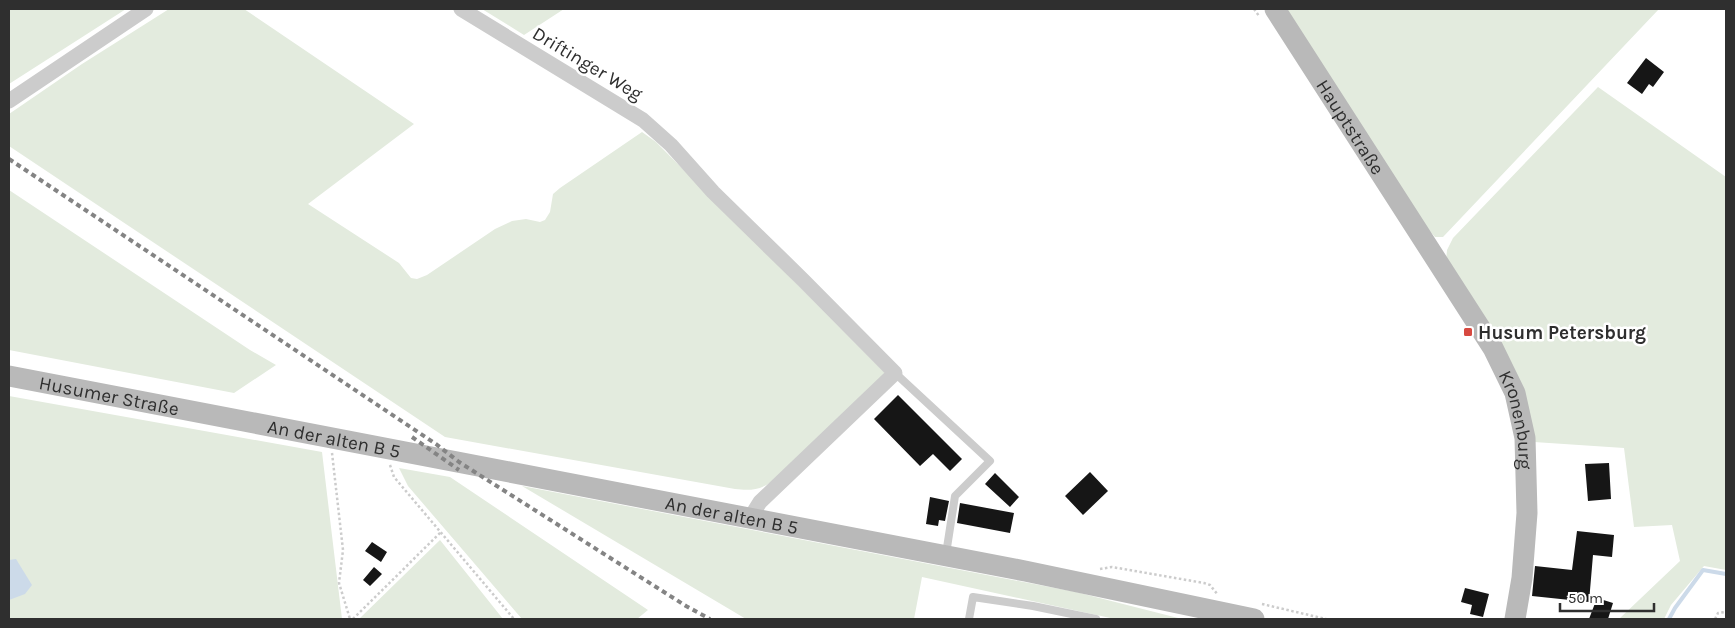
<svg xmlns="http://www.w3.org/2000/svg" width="1735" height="628" viewBox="0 0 1735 628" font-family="Karla,sans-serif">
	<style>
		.green { fill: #e3ebde }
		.water { fill: #ccdae9 }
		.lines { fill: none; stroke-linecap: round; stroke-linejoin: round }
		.stream { stroke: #ccdae9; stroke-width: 4 }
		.building { fill: #161616 }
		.path { stroke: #ccc; stroke-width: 2.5; stroke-dasharray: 2.5 2.5; stroke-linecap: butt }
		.service { stroke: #ccc; stroke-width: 8 }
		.minor { stroke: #ccc; stroke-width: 15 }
		.secondary { stroke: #b9b9b9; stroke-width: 21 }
		.rail { stroke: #848484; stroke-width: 4; stroke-dasharray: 5 4; stroke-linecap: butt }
		.poi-dot { fill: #d74940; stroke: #fff; stroke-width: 2 }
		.labels { text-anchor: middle; stroke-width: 5; stroke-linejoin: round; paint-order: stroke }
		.street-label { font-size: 19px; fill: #2f2f2f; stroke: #fff }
		.poi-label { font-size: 19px; font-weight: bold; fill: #2f2f2f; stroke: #fff; text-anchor: start }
	</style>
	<rect width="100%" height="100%" fill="#fff"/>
	<path class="green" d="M9,9h117l-117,75z
		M169,9h75l170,115 -106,80 91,59 12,15 6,1 10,-4 68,-46 17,-8 14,-2 14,3 5,-2 5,-8 3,-18 7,-6 82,-56 14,10 229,231 -111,107c-13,10 -23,11 -39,9l-290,-52 -436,-291v-32l73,-50z
		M482,9h82l-40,26z
		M1283,9h376l-216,228h-8l-7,-8z
		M1598,87l128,90v393l-22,-4 -33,39 -7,14h-45l61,-58 -8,-36 -38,2 -10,-79 -90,-6 -88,-181 1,-11 6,-12z
		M9,190l241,160 26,15 -42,28 -225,-43z
		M9,396l313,56 20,167h-333z
		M399,468l51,9 198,133 -11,9h-115l-114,-133z
		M522,486l554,106 106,27h-67l-193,-42 -8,42h-168z
		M440,540l63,79h-144z"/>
	<path class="water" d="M16,559l16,26 -7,9 -16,6v-40z"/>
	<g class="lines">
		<path class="stream" d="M1669,619l6,-11 28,-38 23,4"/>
	</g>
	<path class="building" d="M1646,58l18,14 -11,15 -4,-3 -7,10 -15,-11z
		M898,395l64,64 -12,12 -17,-17 -13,12 -46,-47z
		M1609,463l2,36 -23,2 -3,-37z
		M1090,472l18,19 -25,24 -18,-19z
		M995,473l24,24 -9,10 -25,-23z
		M930,497l19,4 -4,20 -6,-1 -1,6 -12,-2z
		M960,503l54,10 -4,20 -53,-10z
		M1577,531l37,4 -2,22 -19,-2 -4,47 -57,-6 3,-30 37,4z
		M372,542l15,10 -6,10 -16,-11z
		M374,567l8,7 -12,12 -7,-6z
		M1465,588l24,6 -6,23 -13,-3 2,-9 -11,-3z
		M1597,598l16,5 -5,16h-19z"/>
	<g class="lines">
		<path class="path" d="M1254,9l5,7
			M332,453l11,97 -4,33 11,36
			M390,465l4,12 120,142
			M1100,569l12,-2 92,16 6,2 8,10
			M1262,604l64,15
			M353,619l88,-87
			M1715,619l3,-6 8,-1"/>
		<path class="service" d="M895,373l95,88 -35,35 -9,58
			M969,619l4,-22 60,9 63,13"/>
		<path class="minor" d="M461,9l182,111 28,25 42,47 90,88 92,93 -135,129 -10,16
			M9,101l137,-92"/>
		<g class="secondary">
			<path id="s1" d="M1275,9l218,339 22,45 10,45 2,75 -5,65 -7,41"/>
			<path id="s2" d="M9,376l1016,195 229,48"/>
		</g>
		<path class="rail" d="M9,159l427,285 23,18 227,144 24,13
			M412,437l47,33"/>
	</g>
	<rect class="poi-dot" x="1463" y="327" width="10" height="10" rx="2.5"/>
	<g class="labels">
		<g class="street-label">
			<text transform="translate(588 63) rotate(31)" y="7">Driftinger Weg</text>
			<text dy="7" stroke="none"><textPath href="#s1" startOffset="140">Hauptstraße</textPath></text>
			<text dy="7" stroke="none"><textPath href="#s2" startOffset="102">Husumer Straße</textPath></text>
			<text dy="7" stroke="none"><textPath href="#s1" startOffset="480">Kronenburg</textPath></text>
			<text dy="7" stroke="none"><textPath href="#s2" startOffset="331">An der alten B 5</textPath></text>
			<text dy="7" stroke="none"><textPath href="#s2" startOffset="736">An der alten B 5</textPath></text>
		</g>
		<g class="poi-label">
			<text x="1478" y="339">Husum Petersburg</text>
		</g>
	</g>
	<rect width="1735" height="628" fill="none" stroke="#2f2f2f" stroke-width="20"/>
	<path d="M1560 603v8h94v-8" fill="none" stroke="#2f2f2f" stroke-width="2.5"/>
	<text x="1568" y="603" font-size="15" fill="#2f2f2f" stroke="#ffffff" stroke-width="4" paint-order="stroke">50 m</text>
</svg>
